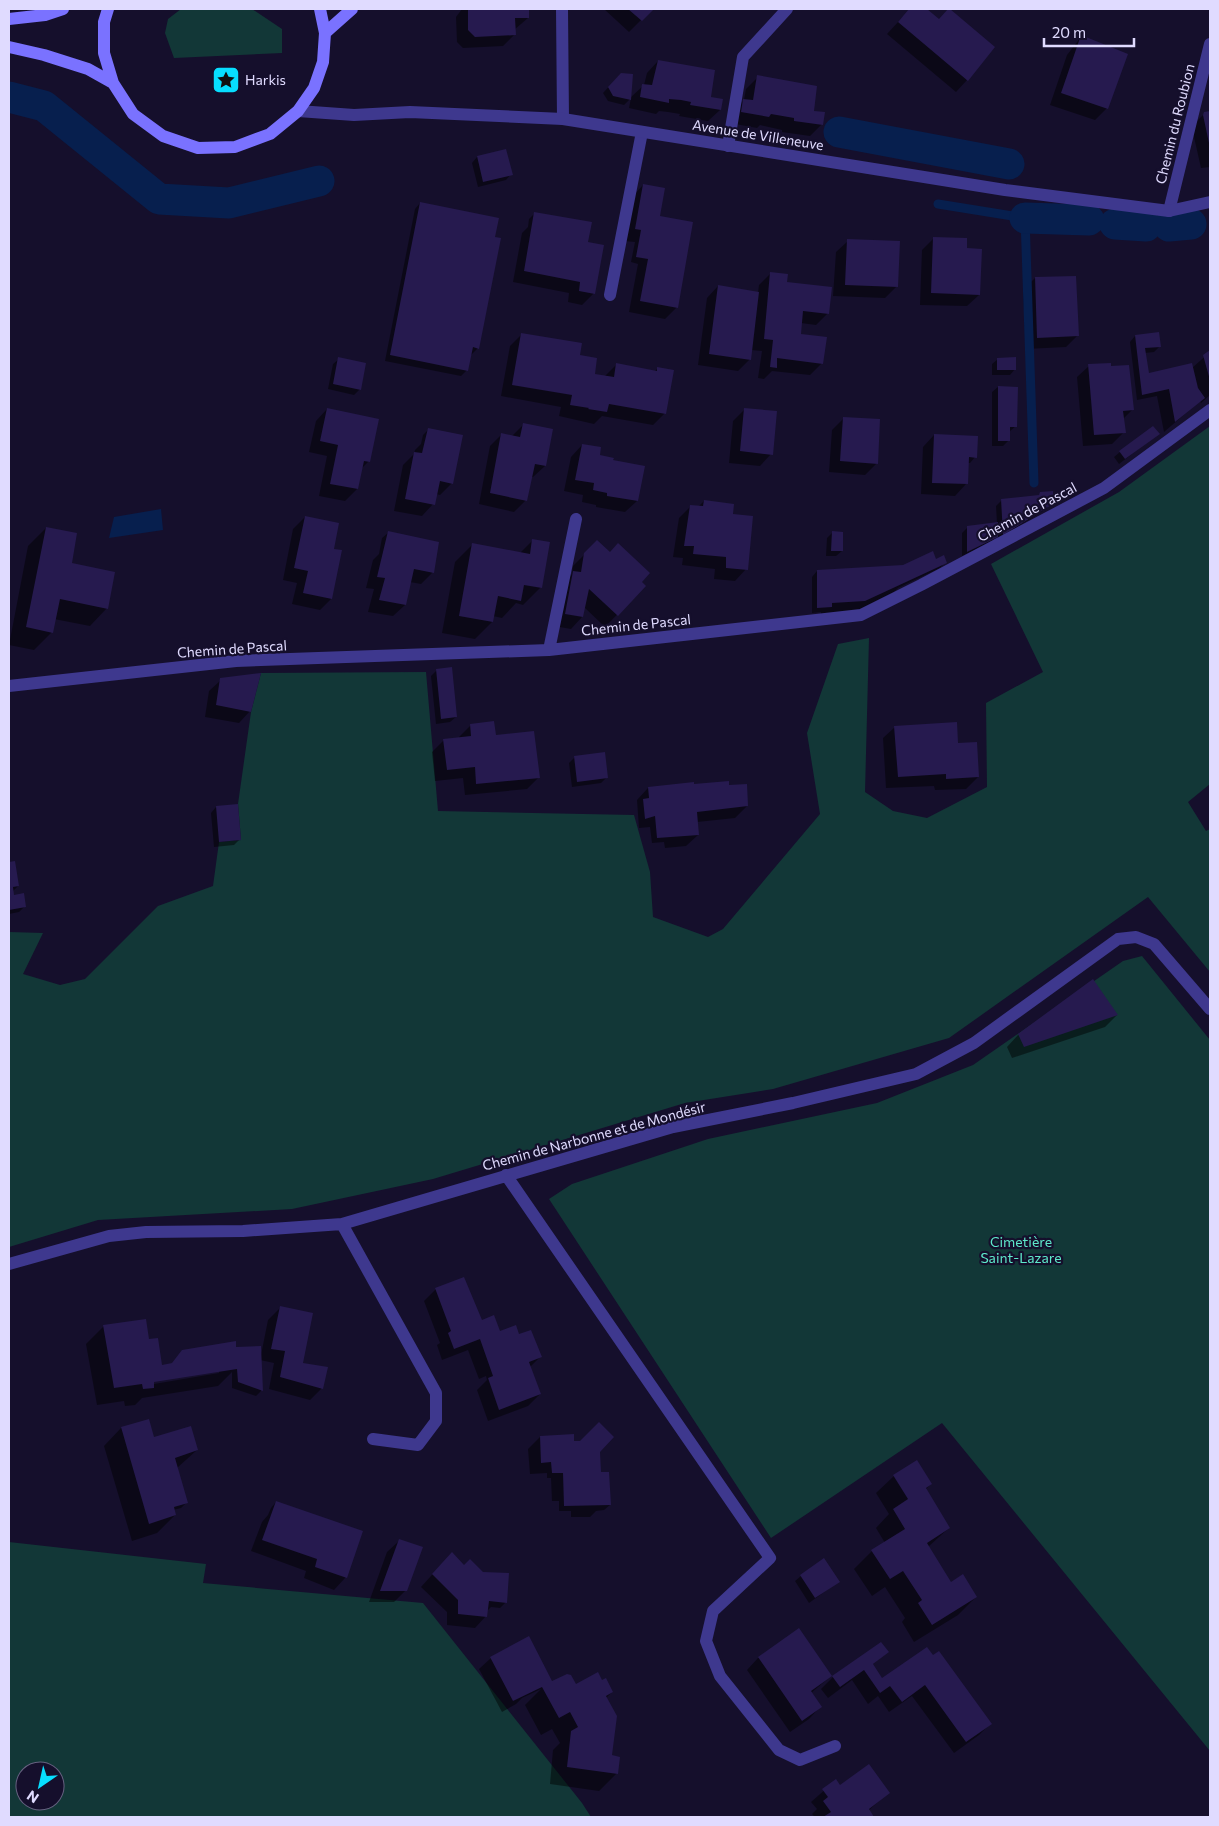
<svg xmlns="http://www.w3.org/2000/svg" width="1219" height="1826" viewBox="0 0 1219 1826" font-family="Commissioner,sans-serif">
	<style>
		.green { fill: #123737; fill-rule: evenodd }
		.water { fill: #071f4e }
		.shadow { fill: #0007; fill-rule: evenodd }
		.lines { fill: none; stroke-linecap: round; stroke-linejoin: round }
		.stream { stroke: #071f4e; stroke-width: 9 }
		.canal { stroke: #071f4e; stroke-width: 31 }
		.building { fill: #261a4f }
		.minor { stroke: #3e388e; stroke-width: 12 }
		.tertiary { stroke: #3e388e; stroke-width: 12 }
		.secondary { stroke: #7a72ff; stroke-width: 12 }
		.labels { text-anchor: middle; stroke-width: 4.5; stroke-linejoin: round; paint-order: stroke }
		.poi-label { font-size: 14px; fill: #e0dbff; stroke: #150f2c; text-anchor: start }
		.street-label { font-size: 14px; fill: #e0dbff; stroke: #150f2c }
		.park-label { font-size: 14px; fill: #5ee8ca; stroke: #150f2c }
	</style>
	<rect width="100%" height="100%" fill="#150f2c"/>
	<path class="green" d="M181,9h71l30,20v24l-108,5 -9,-25 3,-14z
		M1210,426v358l-22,18 18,29 4,-2v143l-62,-75 -199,141 -176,51 -88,14 -252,76 -141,30 -194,11 -89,27v-315l34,1 -20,41 37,11 25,-6 73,-73 55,-20 6,-44 22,-2 -3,-36 13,-92 10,-39 165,-1 12,139 196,4 16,57 3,45 55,20 15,-8 97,-115 -13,-81 31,-89 31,-6 -4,154 28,19 34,7 60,-31 -1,-84 57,-31 -52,-108 128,-72z
		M1142,956l68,84v711l-268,-328 -171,115 -222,-339 23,-15 136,-45 169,-36 96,-38 150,-104z
		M9,1542l197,22 -3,19 220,20 159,200 9,14h-582zM25,1771h30v30h-30z"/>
	<path class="water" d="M161,509l2,21 -54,8 5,-21z"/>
	<path class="shadow" d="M462,9h66v9l-14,12 1,4 -12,12 -40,2 -6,-6 -1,-25z
		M604,9h48l-23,23z
		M910,9h16l13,11 28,60 -11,12 -69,-58z
		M1081,37l26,71 -12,12 -45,-15 17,-50z
		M658,61l52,37 10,12 -12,11 -29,-5 1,-2 -12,-2 -9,-1 -3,3 -27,-6 2,-10 -7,7 -16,-4 -5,-8 12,-13 15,18 14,-13 3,-12z
		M758,77l54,35 10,12 -12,12 -28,-4v-2l-22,-5 -3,3 -27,-5 1,-11 13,-12 2,-11z
		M1210,108v59l-9,1 -9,-40 1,-3 12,-12h3z
		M505,150l6,24 -5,6 -28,7 -6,-24 5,-6z
		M643,185l16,32 18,90 -12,12 -36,-7 9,-48 -7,-2 4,-20 -11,-1 8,-44z
		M420,203l58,145 -8,8 -3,14 -6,6 -76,-15 30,-152z
		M535,213l52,30 7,50 -12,12 -14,-3 1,-9 -56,-11 9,-49 6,-6 1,-8z
		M934,238l31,11 14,46 -12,11 -47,-1 2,-55z
		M848,241l49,45 -12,12 -52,-2 3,-44z
		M771,273l57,40 -12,12 -15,-2 -2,12 23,28 -12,12 -38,-4 -8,8 -6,-1 4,-27 -11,-1 -1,9 -12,12 -40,-6 9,-67 11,-12 40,7 1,-8z
		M1035,278l42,58 -11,11 -40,2 -3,-59z
		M522,334l57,22 14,19 11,2 12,-12 39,6 3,-3 7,45 -12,12 -51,-9 -8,8 -35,-8 2,-9 -60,-11 9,-50z
		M1135,336l25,10 -6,6 -9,1 2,21 45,-6 18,-16v43l-9,8 -1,-2 -36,31 -7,-36 -20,4 -7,-58z
		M339,359l21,30 -6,6 -26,-6 5,-25z
		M998,359l17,10 -5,6h-18v-11z
		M1089,366l43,44 -9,9 1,13 -12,12 -29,2 -6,-69z
		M998,387l18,39 -7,6v8l-6,6h-11v-54z
		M327,409l42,52 -8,8 -4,20 -12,12 -26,-5 8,-40 -18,-4 7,-31z
		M745,409l26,45 -11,12 -31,-3 4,-42z
		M844,418l33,45 -12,12 -36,-3 3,-42z
		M523,425l22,41 -12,11h-2l-5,23 -12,12 -35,-8 11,-58 12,-12 10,2z
		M429,429l23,54 -12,12 -4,-1 -3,10 -11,12 -28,-5 9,-46 11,-11 1,-4 6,-6 2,-9z
		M1158,434l-39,30 -5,-7 6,-5z
		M934,435l41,22 -5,6h-3l-1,21 -11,12 -34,-2 2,-47z
		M582,445l16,11 39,45 -12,11 -29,-5v-2l-14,-3 1,-7 -19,-4 7,-34z
		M1040,494l12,9 -6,6 -48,30 -1,-3 -6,6 -29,14v-23l5,-5 30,-5 -1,-17 6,-6 36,-4z
		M704,501l28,14 14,54 -11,12 -21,-2 1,-10 -33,-4 1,-7 -10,-1 6,-39 11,-11h8z
		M305,517l28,33 -2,49 -11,11 -28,-6 5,-21 -14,-3 10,-51z
		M46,528l24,36 37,44 -17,18 -36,-7 -3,14 -17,17 -25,-5 19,-99z
		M388,533l50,10 -6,30 -11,11 -11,-2 -5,23 -12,11 -25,-4 6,-23 -8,-1 7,-28 6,-6 3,-16z
		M832,533l10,18 -6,5h-10l1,-18z
		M533,540l8,47 -18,18 -7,-2 -14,15 -9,-2 -1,6 -17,17 -33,-6 13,-71 17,-17 48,8z
		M597,542l48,44 -40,41 -21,-20 -2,10 -11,12 -17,-3 8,-42 10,-10 1,-8z
		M936,560l9,2 -5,6 -42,20 -6,6 -40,19 -31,1v-2l-9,1v-36l5,-6 86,-5z
		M437,670l19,47 -6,5 -14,2 -5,-48z
		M221,680l29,31 -11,12 -34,-6 4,-26z
		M471,725l24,12 44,40 -12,12 -62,6 -2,-17 -28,3 -3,-29 12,-12 15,-2v-1z
		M895,727l83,50 -12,12 -31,1 -1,-4 -48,2 -3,-50z
		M575,757l32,20 -6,6 -29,4 -3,-24z
		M693,786l35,1 19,19 -12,12 -38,4 1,13 -12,11 -21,2 -1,-6 -12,1 -2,-16 -11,1 -2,-28 11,-12z
		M216,807l24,32 -6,6 -20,2 -3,-34z
		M14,862l4,24 -6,6v2l13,12 -6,6 -10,2v-51z
		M1092,981l25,34 -12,12 -93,31 -5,-11 11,-12z
		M436,1289l64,44 18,3 22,21 -10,10 10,27 -12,12 -40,15 -11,-31 10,-10 -1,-4 -7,3 -11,-29 -26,10 -5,-15 3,-2 -16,-42z
		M280,1308l21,56 25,4 -5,21 -11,11 -41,-11 5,-26 -14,-3 1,31 -5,5 -24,-8v-16l-14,14 -76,12 -7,7 -10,1 -1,-5 -27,4 -11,-61 18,-18 44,14 13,26 74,-18 26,7 7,-35zM219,1370v3l-71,12 -1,-3z
		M148,1421l5,17 44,12 -20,18 10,34 -6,6 -8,2 2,5 -18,18 -25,8 -28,-95 17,-18z
		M540,1437l33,5 27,31 10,32 -6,5 -8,1 -6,6h-19v-6h-12v-10h-7l-1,-23h-4v-5l-17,1 -2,-25z
		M894,1476l37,8 -5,5 23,39 -21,19 22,35 26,15 -18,18 -44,27 -12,-20 3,-4 -20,-31 -13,9 -18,-27 18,-18 13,-8 -9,-15 13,-14 -13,-21z
		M276,1502l85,30 -16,46 -11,12 -30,-12 2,-7 -55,-20 11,-29 6,-7 3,-7z
		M399,1541l7,49 -12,12h-25l18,-50z
		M440,1566l66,36 -6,6 -9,-1 -4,4 -1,5 -11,12 -28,-3v-13l-26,-25z
		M801,1576l37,6 -29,21 -14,-22z
		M799,1630l32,46 -20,17 9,14 -11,12 -19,13 -43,-62 11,-12z
		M927,1649l63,75 -11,11 -25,18 -42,-57 -23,16 -11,-16 -10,8 -16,-24 -24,18 -7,-9 12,-12 54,-25 -15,13 10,15z
		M491,1658l56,27 28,1 26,-4 11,10 -6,6 4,58 7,17 -18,18 -49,-7 3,-34 7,-7 -8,-14 -11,6 -16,-30 16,-16 -19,9 -6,6 -14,8 -23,-43z
		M836,1780l4,6 48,7 -20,18 5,6h-58l-3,-3 5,-5 -6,-7z"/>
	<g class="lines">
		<path class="stream" d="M938,204l87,14 9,265"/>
		<path class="canal" d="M9,97l35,9 115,93 70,4 90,-22
			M839,132l170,32
			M1025,218l64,2
			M1115,224l31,2
			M1169,226l22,-2"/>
	</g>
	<path class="building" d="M468,9h61v9h-14l1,17 -41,2 -7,-7z
		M628,9h26l-12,12z
		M909,9h18l12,10 9,-10h2l45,38 -27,34 -70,-59z
		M1081,35l47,19 -20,55 -47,-16z
		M658,60l57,10 -4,27 12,2 -2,11 -31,-5 1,-3 -10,-2 -12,-1v4l-29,-6 2,-13 10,1z
		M621,73l12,1 -2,26 -18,-4 -5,-9z
		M757,75l60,11 -3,25 11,1 -2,13 -29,-4v-3l-23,-4 -2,3 -28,-5 2,-13 10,1z
		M1210,111v32h-1l-6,-28 1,-3z
		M506,149l7,26 -30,7 -6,-26z
		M643,184l22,4 -5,28 33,6 -15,86 -38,-7 8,-42 -12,-2 5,-27 -6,-1z
		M420,202l79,16 -4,19 6,1 -22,111 -6,-2 -5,24 -78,-16z
		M534,212l58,10 -4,20 16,3 -9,49 -16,-3 1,-9 -56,-11z
		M933,237l34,1v10l15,1 -2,46 -49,-2z
		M847,239l53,2 -2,46 -53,-2z
		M770,272l18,2 -1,8 45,5 -3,27 -26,-3 -2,23 26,3 -4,27 -46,-6v10l-7,-1 3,-27 -9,-1z
		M1076,276l3,60 -42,2 -2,-61z
		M718,285l41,7 -8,68 -42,-6z
		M1159,332l2,15 -16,1 4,25 43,-10 6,25 7,10 -30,24 -6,-33 -27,6 -7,-60z
		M521,333l61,10 -2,12 17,3 -2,16 19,3 2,-14 41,8v-4l17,3 -8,44 -57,-10 -2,8 -19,-3 1,-1 -19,-3 2,-10 -60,-10z
		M1210,350v30l-7,-25z
		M338,357l28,6 -5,27 -28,-6z
		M1016,357v13h-19v-12z
		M1111,363v3l18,-1 5,45 -11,1 3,22 -32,2 -6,-71z
		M998,386l20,1 -1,40h-7v14h-12z
		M327,408l52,11 -9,43 -6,-1 -6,28 -28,-5 8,-39 -18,-4z
		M744,408l33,3 -4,44 -33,-4z
		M843,417l37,2 -2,45 -38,-3z
		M523,423l30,6 -7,37 -11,-2 -8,37 -37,-8 11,-60 19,4z
		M1153,426l7,8 -35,25 -6,-8z
		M428,428l35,7 -10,49 -13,-3 -5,24 -30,-6 9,-47 8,1z
		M934,434l44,2 -1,22 -8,-1 -1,27 -36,-1z
		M582,444l19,3 -1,8 14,3 -1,2 32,6 -7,35 -31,-5v-3l-14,-3 1,-7 -19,-3z
		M1053,491v13l-50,31 -2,-36 38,-4 1,-3z
		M704,500l30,4 -1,10 20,2 -5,54 -22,-2v-11l-33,-3 1,-8h-10l6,-41 13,1z
		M305,516l34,7 -5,26 8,1 -10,49 -29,-6 5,-22 -14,-3z
		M998,522v15l-31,15v-26z
		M46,527l31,6 -5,30 43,9 -7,37 -48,-10 -7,34 -27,-6z
		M388,531l51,11 -5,31 -20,-4 -8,36 -27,-5 6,-22 -8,-1z
		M832,531l11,1v19h-12z
		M532,539l18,3 -8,46 -18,-3 -3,16 -23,-5 -5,26 -34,-6 13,-73 58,11z
		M597,540l13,12 8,-9 32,30 -8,9 4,4 -28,30 -29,-27 -6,28 -18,-3 8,-43 8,1 3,-19z
		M933,551l3,8 8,-4 3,8 -82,38 -33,2v4l-15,1v-38l86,-5z
		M452,667l5,50 -16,2 -5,-50z
		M261,673l-10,39 -35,-7 4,-27z
		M494,721l2,14 38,-4 6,47 -64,6 -1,-17 -28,3 -4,-31 28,-3 -1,-12z
		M957,722l1,21 19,-1 2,35 -33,2v-5l-48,3 -4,-51z
		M605,752l3,26 -31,4 -3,-26z
		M729,781v4l18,-1 1,22 -51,6 2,23 -42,3 -2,-22 -10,3 -2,-20 6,-1 -1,-11 46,-5v2z
		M238,804l3,36 -22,2 -3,-36z
		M15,861l4,25 -6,1 1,8 10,-2 2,14 -17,3v-48z
		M1093,979l25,36 -94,32 -6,-13z
		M464,1277l18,43 12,-5 6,16 16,-6 3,9 12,-4 11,27 -13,5 12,32 -42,16 -11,-32 5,-2 -13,-37 -26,10 -6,-16 3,-2 -16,-43z
		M280,1306l33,7 -10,50 25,4 -5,22 -43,-12 5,-26 -14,-2z
		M146,1319l3,20 9,-1 4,27 10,-2 10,-13 54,-9v6l25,-1 2,45 -25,-9 -1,-13 -83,13v6l-11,1 -1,-5 -28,4 -11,-63z
		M149,1419l5,18 37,-11 7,24 -23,8 13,45 -14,4 2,8 -27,9 -28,-97z
		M599,1422l15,15 -14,15 1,20h8l2,33 -47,1 -1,-33h-11l-1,-11 -10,1 -1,-27 34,-2v7h6z
		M917,1460l15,24 -6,4 24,40 -23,15 24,39 12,-8 14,23 -45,28 -14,-22 4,-3 -19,-29 -13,8 -19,-29 34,-21 -12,-20 15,-10 -15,-24z
		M276,1501l87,30 -16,47 -32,-11 2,-8 -55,-19z
		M399,1539l24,8 -16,44h-27z
		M452,1552l12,13 6,-6 13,13 26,1 -2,30 -18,-2 -2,16 -29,-3v-14l-26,-26z
		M824,1558l16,24 -25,16 -15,-23z
		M799,1628l33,48 49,-34 8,10 -16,12 9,14 45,-31 6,8 6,-4 53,73 -26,18 -41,-57 -23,17 -12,-16 -10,7 -16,-23 -24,17 -8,-11 -21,15 11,16 -20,14 -44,-64z
		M529,1636l23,45 15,-7 4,1 5,9 22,-12 4,8 4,-2 7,14 -7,4 11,20 -5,39 8,2 -2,17 -51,-7 4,-36 7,-4 -8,-15 -11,6 -17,-31 -29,14 -23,-44z
		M869,1764l21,29 -21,16 5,8h-51l8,-5 -8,-11 5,-4 -6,-8 14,-10 4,6z"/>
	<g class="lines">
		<path class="minor" d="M562,9l1,110
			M728,146l15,-89 44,-48
			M1169,211l41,-167
			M610,295l32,-163
			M549,650l27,-131
			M9,686l227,-25 313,-11 312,-35 60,-30 183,-97 106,-78
			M506,1175l264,383 -57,53 -7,30 14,35 59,74 21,10 35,-14
			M342,1224l94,169v28l-18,24 -45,-6
			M9,1264l100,-28 37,-4 97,-1 99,-7 331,-97 120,-24 123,-29 58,-31 144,-104 18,-2 18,7 56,65"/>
		<path class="tertiary" d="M298,111l56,4 56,-3 153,7 442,71 164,21 41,-9"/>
		<path class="secondary" d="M108,9l-4,13v31l9,30 20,31 30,22 35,12 37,-1 35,-13 28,-23 16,-23 9,-26 2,-29 -5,-24
			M9,19l36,-4 18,-6
			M325,33l27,-24
			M9,47l35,8 44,14 25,14"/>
	</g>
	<defs>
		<g id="sight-square" transform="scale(1.4375)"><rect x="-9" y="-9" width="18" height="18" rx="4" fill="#07deff" stroke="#150f2c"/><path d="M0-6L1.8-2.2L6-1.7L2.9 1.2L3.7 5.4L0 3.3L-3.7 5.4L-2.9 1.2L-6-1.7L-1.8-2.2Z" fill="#111"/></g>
	</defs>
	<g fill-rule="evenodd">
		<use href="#sight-square" x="226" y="80"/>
	</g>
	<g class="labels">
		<g class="poi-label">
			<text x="245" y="85">Harkis</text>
		</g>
		<g class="street-label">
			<text transform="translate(1175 124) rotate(-76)" y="5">Chemin du Roubion</text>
			<text transform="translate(758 135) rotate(9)" y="5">Avenue de Villeneuve</text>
			<text transform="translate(1027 512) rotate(-28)" y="5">Chemin de Pascal</text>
			<text transform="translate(636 625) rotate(-6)" y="5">Chemin de Pascal</text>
			<text transform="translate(232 649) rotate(-4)" y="5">Chemin de Pascal</text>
			<text transform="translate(594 1136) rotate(-15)" y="5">Chemin de Narbonne et de Mondésir</text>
		</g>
		<g class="park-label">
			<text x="1021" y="1247">Cimetière<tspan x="1021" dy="16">Saint-Lazare</tspan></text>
		</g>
	</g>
	<rect width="1219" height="1826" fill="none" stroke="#e0dbff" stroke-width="20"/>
	<g transform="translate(40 1786) rotate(214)"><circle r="24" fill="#150f2c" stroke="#666180"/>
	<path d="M0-4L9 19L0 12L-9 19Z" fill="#07deff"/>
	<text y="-8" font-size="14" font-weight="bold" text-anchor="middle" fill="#e0dbff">N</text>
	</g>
	<path d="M1044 38v8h90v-8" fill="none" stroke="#e0dbff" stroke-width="2.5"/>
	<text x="1052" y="38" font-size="15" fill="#e0dbff" stroke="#150f2c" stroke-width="4" paint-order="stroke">20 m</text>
</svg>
